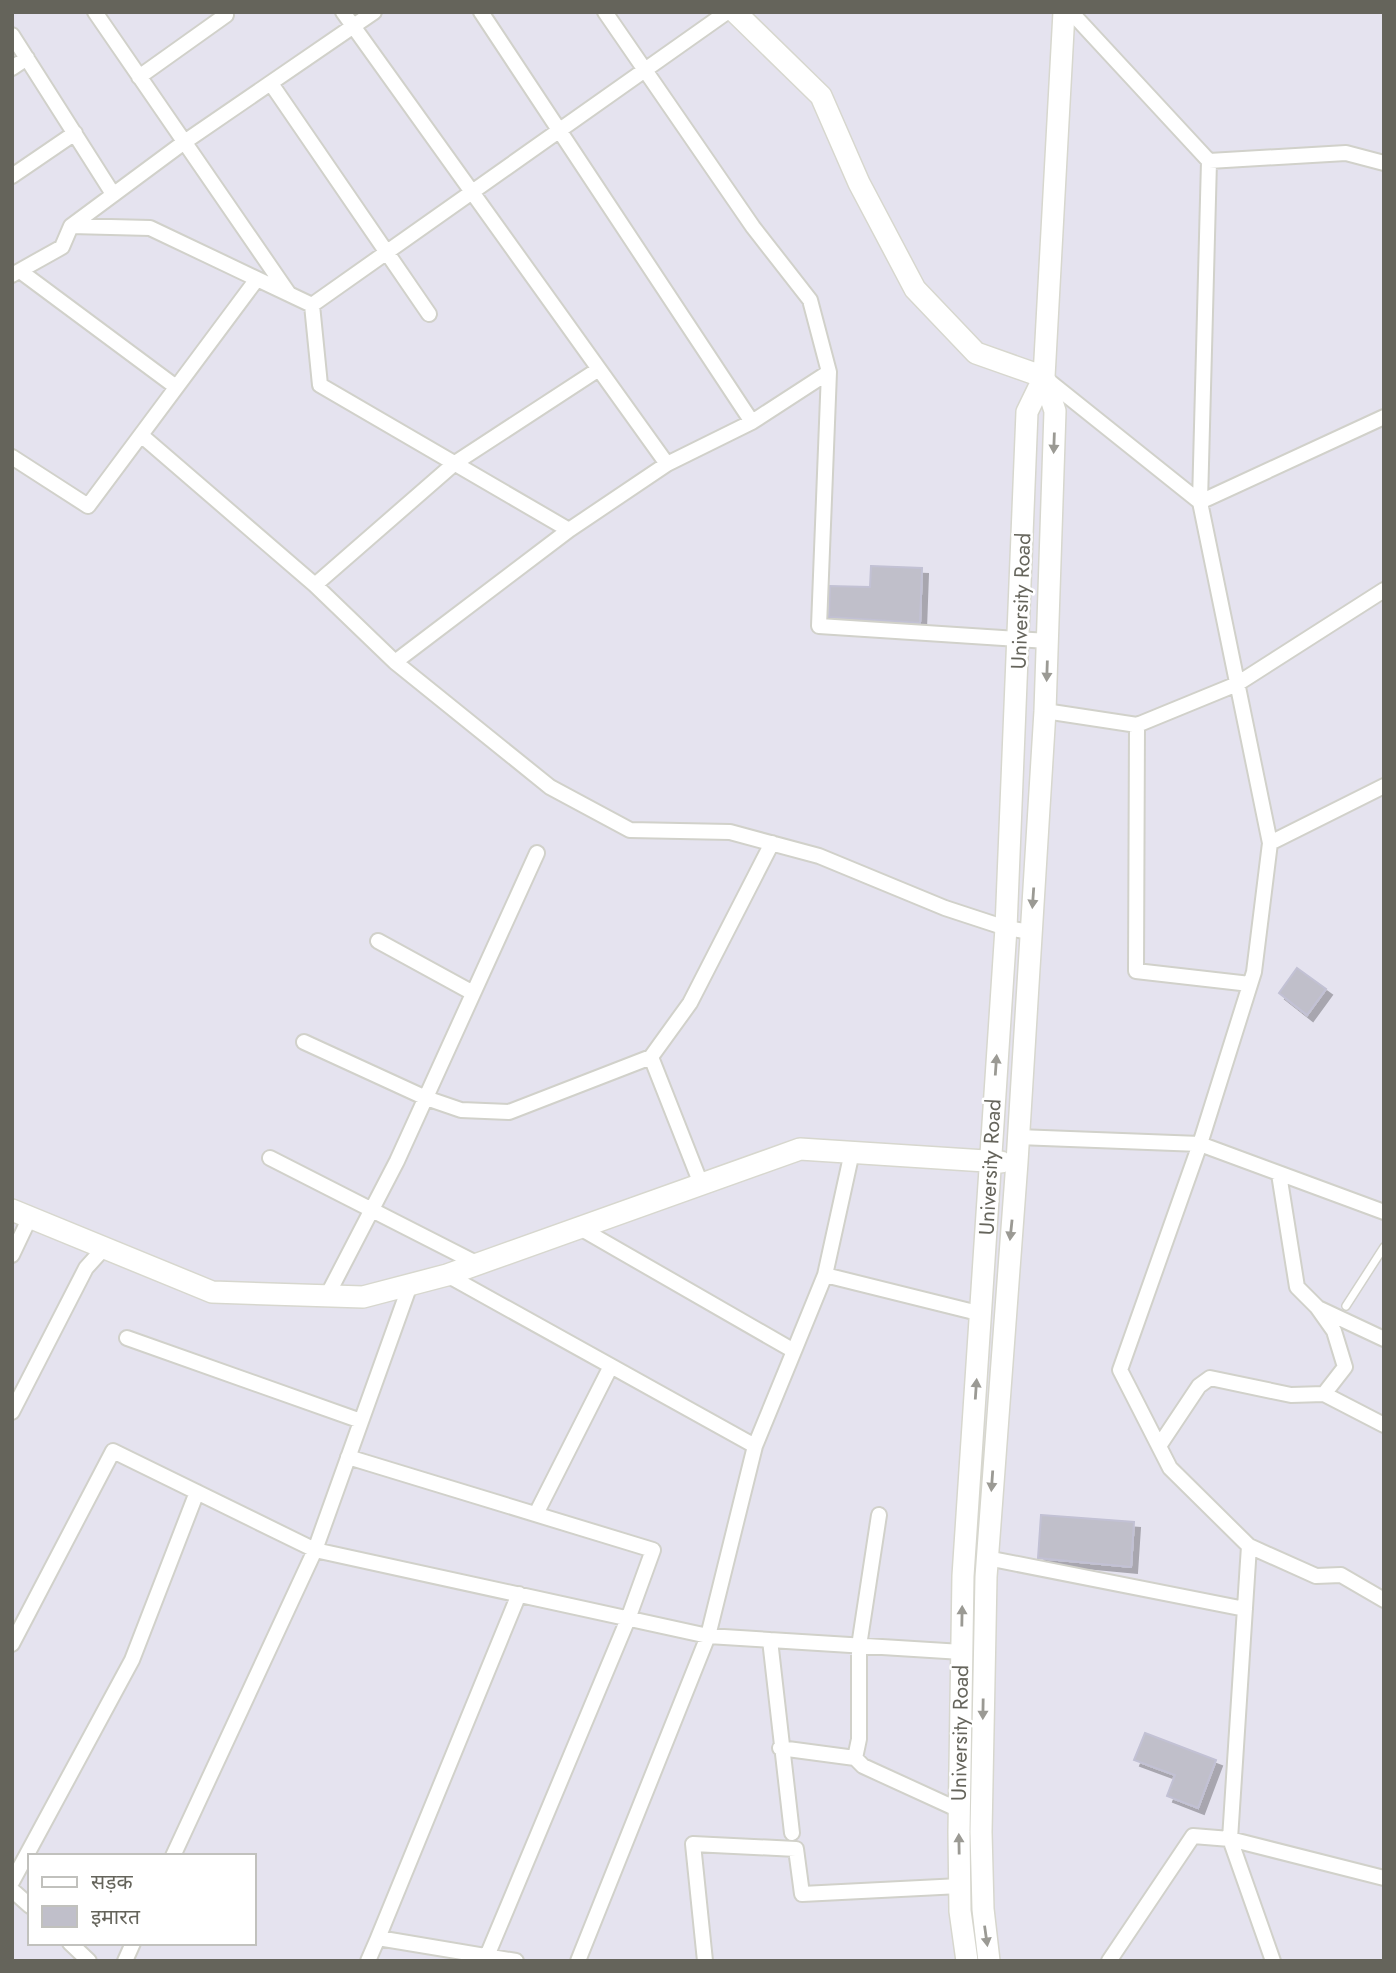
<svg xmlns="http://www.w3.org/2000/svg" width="1396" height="1973" viewBox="0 0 1396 1973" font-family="Jost,'Noto Sans Devanagari',sans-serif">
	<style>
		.building { fill: #c0bfca; stroke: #c2c1d4; stroke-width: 2; filter: url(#shadow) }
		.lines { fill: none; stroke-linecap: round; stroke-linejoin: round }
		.lane-casing { stroke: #d1d1ca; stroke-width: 10 }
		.street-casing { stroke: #d1d1ca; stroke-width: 18 }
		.secondary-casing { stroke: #d7d7ce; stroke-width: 24 }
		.lane { stroke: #fff; stroke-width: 7 }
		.street { stroke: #fff; stroke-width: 14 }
		.secondary { stroke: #fff; stroke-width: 21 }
		.oneway { fill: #9b9a94 }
		.labels { text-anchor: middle; stroke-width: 5; stroke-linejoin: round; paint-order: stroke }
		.street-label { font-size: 21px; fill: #65645b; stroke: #fff }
	</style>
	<defs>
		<filter id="shadow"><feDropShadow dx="6" dy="6" stdDeviation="0" flood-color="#0004"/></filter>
	</defs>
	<rect width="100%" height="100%" fill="#e5e3ef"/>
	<path class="building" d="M871,566l51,2 -2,55 -91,-6 1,-31 40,1z
		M1297,968l29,21 -19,26 -28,-22z
		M1041,1515l93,7 -3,45 -93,-9z
		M1145,1733l71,27 -18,48 -31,-12 8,-21 -41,-15z"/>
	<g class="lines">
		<g class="lane-casing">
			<path id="lane" d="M1346,1306l38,-59"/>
		</g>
		<g class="street-casing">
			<path id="street" d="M95,12l194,282
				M481,12l271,410 -85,42
				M605,12l148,215 57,73 19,72
				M1071,12l138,149 -9,341 184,-85
				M12,35l101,159
				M12,68l15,-10
				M139,77l87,-62 -2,-3
				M272,85l157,229
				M1209,161l137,-8 38,10
				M12,176l63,-43
				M71,226l79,2 162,77 415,-293
				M20,271l156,116
				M12,275l50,-28 9,-21 112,-83 191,-131
				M312,305l8,80 249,145 98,-66 -324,-452
				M1045,378l155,124 70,341 -16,129 -54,172 184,68
				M752,422l77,-50 -10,254 229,15
				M141,435l174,150 80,77 174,-132
				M12,457l76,49 169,-227
				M315,585l140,-122 144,-94
				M395,662l155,125 80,43 100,2 89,24 126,52 61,20 25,4
				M1045,711l92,14 100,-41 147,-94
				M1137,725l-1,246 114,13
				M1270,843l114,-57
				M378,941l95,52
				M304,1042l122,56 35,12 48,2 142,-55 39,-54 82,-160
				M651,1057l50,127
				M1018,1137l182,7 -80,226 50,98 79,78 -19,293 43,122
				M270,1158l208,106
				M12,1255l18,-38
				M447,1275l308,171 39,-95 -214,-123
				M825,1275l157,39
				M327,1296l70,-135 140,-308
				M1318,1308l66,31
				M127,1338l234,83
				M794,1351l31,-76 27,-123
				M1324,1394l60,31
				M12,1412l74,-144 19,-21
				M1159,1446l40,-60 11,-8 81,17 33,-1 21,-27 -11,-36 -17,-24 -20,-20 -18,-113
				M348,1457l305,93 -25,69 -141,337
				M536,1514l75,-148
				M1249,1546l67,30 25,-1 43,25
				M987,1558l258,51
				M770,1640l22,193
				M12,1644l101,-193 202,99 393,86 254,16
				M780,1748l75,10 8,8 96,44
				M855,1758l4,-19v-93l20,-131
				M173,1856l142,-306 95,-265
				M12,1882l120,-222 65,-168
				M12,1890l18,16
				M70,1943l19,18
				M125,1961l8,-18
				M368,1961l10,-23
				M516,1961l-138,-23 141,-344
				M578,1961l130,-325 47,-190
				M705,1961l-12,-117 103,5 6,45 158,-8
				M1109,1961l84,-125 37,3 154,39"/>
		</g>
		<g class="secondary-casing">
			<path id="secondary" d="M735,12l86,84 38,87 56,106 61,64 68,24
				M12,1210l200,82 151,5 84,-22 353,-126 201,13
				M967,1961l-7,-50 -1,-79 4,-256 43,-648 21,-516 17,-35
				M989,1961l-6,-52 -2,-77 5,-255 31,-415 28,-451 10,-300 -11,-34 20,-365"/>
		</g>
		<use href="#lane" class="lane"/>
		<use href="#street" class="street"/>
		<use href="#secondary" class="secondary"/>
	</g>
	<defs><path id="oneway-solid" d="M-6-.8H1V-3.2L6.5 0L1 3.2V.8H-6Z" transform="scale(1.75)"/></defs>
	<g class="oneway">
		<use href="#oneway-solid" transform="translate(1054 443) rotate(92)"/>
		<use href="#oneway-solid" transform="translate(1047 671) rotate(92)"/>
		<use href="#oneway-solid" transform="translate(1033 898) rotate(94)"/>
		<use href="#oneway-solid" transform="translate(996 1065) rotate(-86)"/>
		<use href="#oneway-solid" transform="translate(1011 1230) rotate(96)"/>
		<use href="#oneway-solid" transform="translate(976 1389) rotate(-86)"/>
		<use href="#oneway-solid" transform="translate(992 1481) rotate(94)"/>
		<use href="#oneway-solid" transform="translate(962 1616) rotate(-89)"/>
		<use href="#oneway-solid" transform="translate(983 1709) rotate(91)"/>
		<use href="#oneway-solid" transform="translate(959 1844) rotate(-91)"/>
		<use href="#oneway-solid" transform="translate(986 1936) rotate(82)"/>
	</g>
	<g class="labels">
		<g class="street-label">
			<text transform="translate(1021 601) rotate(-88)" y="7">University Road</text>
			<text transform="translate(990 1167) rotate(-87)" y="7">University Road</text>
			<text transform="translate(960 1733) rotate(-89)" y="7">University Road</text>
		</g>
	</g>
	<rect width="1396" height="1973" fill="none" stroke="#65645b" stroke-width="28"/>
	<rect x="28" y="1854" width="228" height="91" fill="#ffffff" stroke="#c1c1bd" stroke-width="2"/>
	<rect x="42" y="1877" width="35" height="10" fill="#ffffff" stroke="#c1c1bd" stroke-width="2"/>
	<text x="91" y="1889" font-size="21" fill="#65645b">सड़क</text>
	<rect x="42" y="1906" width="35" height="21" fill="#c0bfca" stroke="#c1c1bd" stroke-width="2"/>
	<text x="91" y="1924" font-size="21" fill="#65645b">इमारत</text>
</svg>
